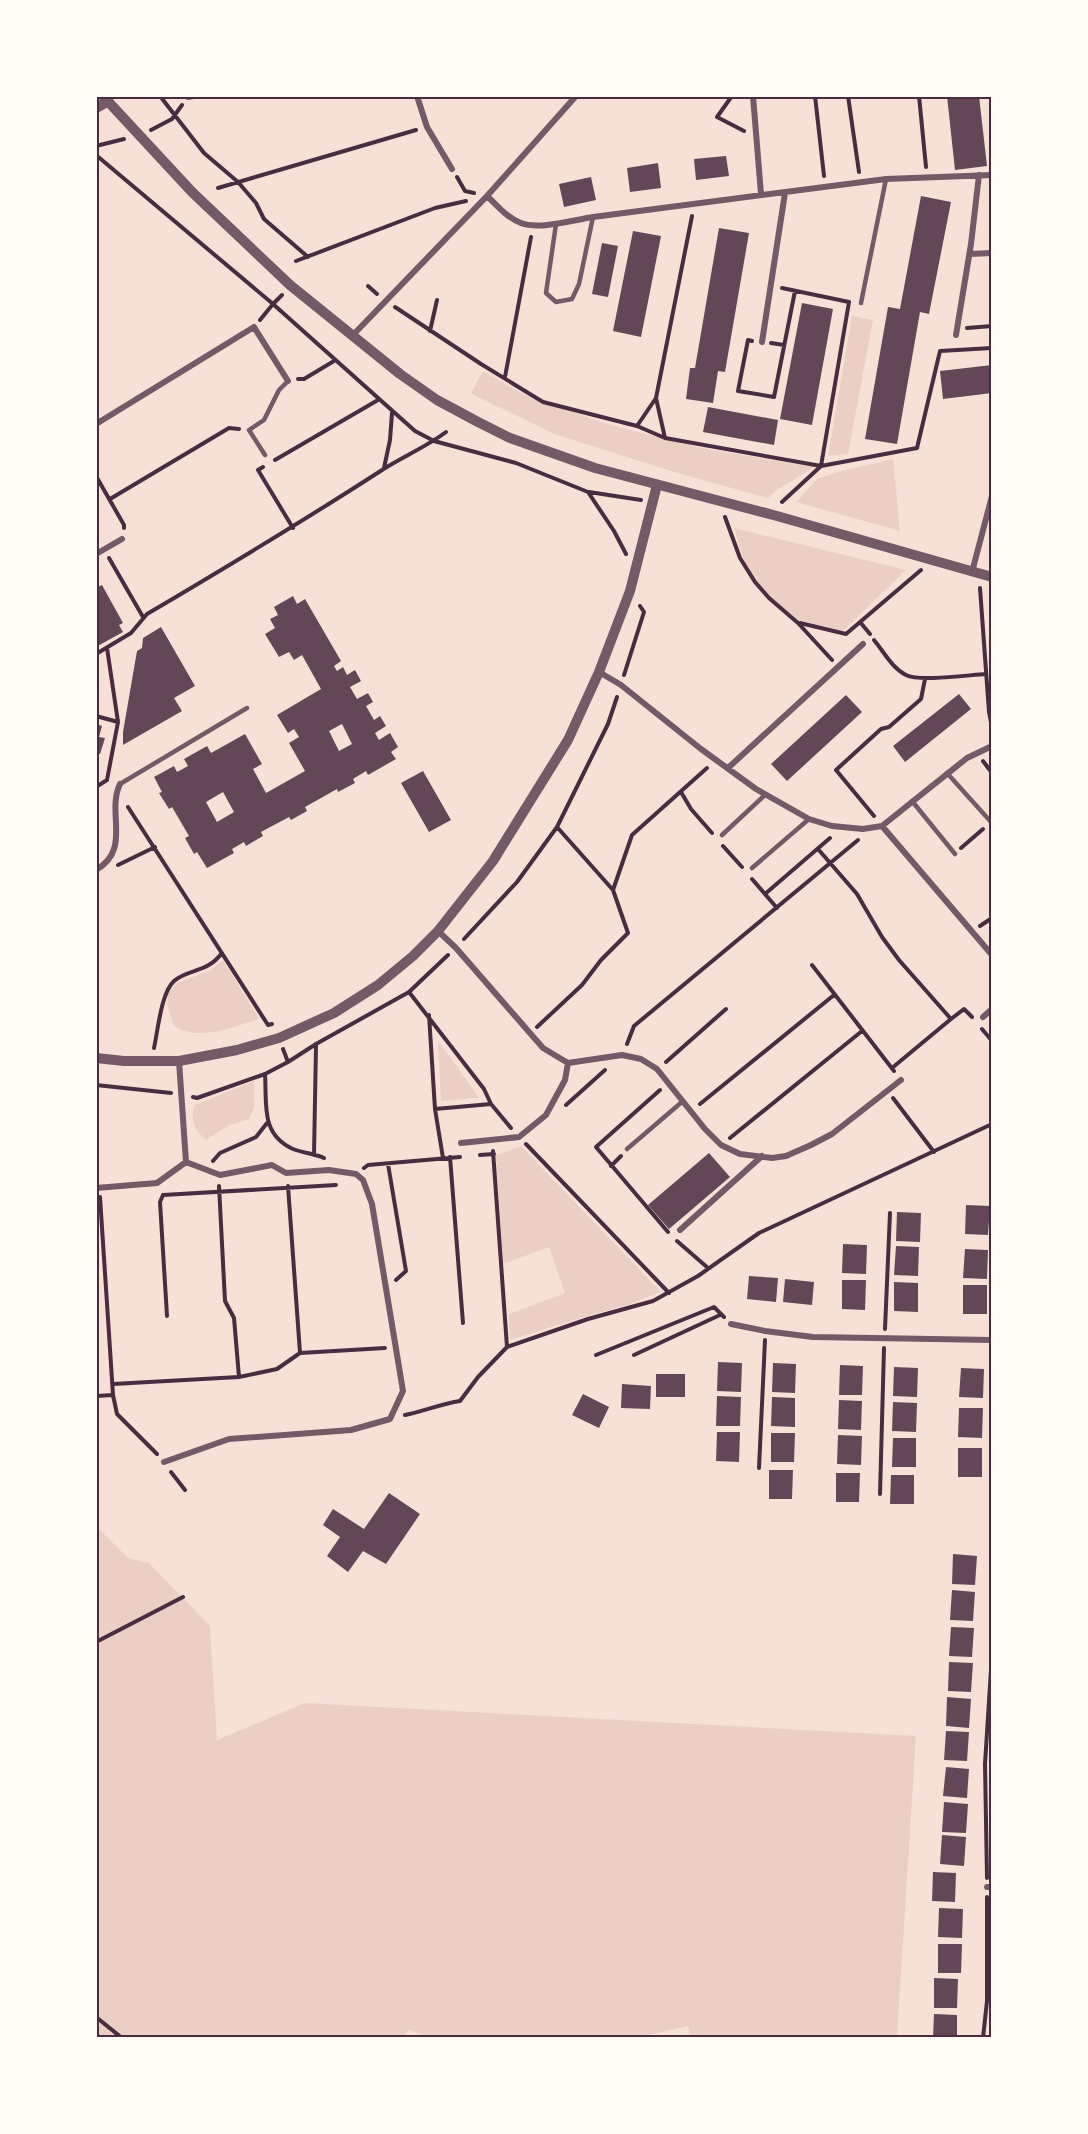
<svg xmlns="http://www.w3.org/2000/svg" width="1088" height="2134" viewBox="0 0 1088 2134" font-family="Overpass,sans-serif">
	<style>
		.green { fill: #ebcfc5 }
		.building { fill: #644757; fill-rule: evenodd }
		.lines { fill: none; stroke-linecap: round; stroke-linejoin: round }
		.path { stroke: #4a2c40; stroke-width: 4 }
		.service { stroke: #755966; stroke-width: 4.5 }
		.minor { stroke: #755966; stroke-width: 6 }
		.tertiary { stroke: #755966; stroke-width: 10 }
		.neatline { fill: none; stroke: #4a2c40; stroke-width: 2 }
	</style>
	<rect width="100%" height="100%" fill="#f7e1d7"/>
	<path class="green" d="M852,316l21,4 -25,134 -20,2z
		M483,371l58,33 24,5 42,15 94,24 114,19 -38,23 -9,8 -94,-26 -120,-38 -78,-38 -5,-3z
		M893,459l7,72 -104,-29 21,-23 24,-8z
		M734,528l172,42 -63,61 -53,-13 -26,-27 -19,-27z
		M223,960l36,59c-27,8 -60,23 -85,7l-7,-21 1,-12 9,-10 34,-13z
		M438,1040l41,58 -38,3z
		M254,1081v27l-5,11 -21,7 -22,14c-11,-10 -17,-20 -11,-35z
		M521,1146l140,146 -34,13 -37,10 -80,25 -1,-26 56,-21 -16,-46 -46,17 -7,-109z
		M96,1526l32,32 21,5 61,63 7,114 88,-37 611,33 -19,302h-206l-3,-12 -52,12h-202l-26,-8 -5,8h-307z"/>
	<path class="building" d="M947,96h32l8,70 -32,4z
		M726,156l3,20 -33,4 -2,-21z
		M658,163l3,25 -31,4 -3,-24z
		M591,177l5,23 -32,7 -5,-23z
		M921,196l30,6 -22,112 -9,-2 -23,132 -32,-5 23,-132 12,2z
		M719,228l30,5 -24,139 -7,-1 -5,32 -27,-4 4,-31h5z
		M633,231l28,5 -20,101 -28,-6z
		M602,243l16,3 -10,51 -16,-3z
		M802,303l31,6 -21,116 -32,-6z
		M992,365v28l-49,6 -3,-28z
		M708,407l70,13 -4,25 -71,-13z
		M102,585l21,38 -4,2 4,7 -27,15v-59z
		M293,596l4,8 8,-5 36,62 -7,5 3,5 6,-4 4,8 8,-5 6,11 -11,6 7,12 11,-6 5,9 -7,4 8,14 6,-4 6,10 -11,7 4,7 11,-7 8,14 -7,5 5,7 -28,16 -2,-4 -13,8 2,4 -17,9 -1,-3 -32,18 2,4 -16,9 -2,-3 -28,15 2,4 -17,10 -2,-4 -12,7 2,4 -27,15 -10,-16 -3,2 -9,-16 4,-2 -17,-29 -3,2 -10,-16 3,-1 -8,-15 20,-11 3,6 11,-6 -4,-7 23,-13 4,7 34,-19 17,30 -9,5 13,24 39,-22 -16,-28 10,-6 -5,-8 -6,4 -11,-18 44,-26 -19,-34 -8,5 -5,-8 -10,5 -14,-23 10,-6 -5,-9 8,-4 -4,-8zM342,724l10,20 -13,7 -10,-20zM223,792l11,20 -17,10 -11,-20z
		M161,627l34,59 -21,12 8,13 -59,34v-13l14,-81 5,-3 1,-10z
		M959,694l12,15 -66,53 -12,-16z
		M846,695l16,17 -75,69 -16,-17z
		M96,724l6,2 -3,11 6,1 -5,16 -4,-1z
		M423,771l28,49 -22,12 -28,-49z
		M709,1153l21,24 -61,52 -21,-24z
		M966,1205l24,1 -2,29 -23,-1z
		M897,1212l24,1 -1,29 -24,-1z
		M843,1244l24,1 -1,29 -24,-1z
		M896,1246l23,1 -1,29 -24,-1z
		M965,1249l23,1 -1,29 -24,-1z
		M749,1276l29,2 -2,24 -29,-3z
		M785,1279l29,3 -2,23 -29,-3z
		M842,1280h24l-1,30 -23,-1z
		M894,1282l24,1v29l-24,-1z
		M963,1285h24v29h-24z
		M718,1362l24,1 -1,29 -24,-1z
		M773,1363l23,1 -1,29 -23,-1z
		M840,1365l23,1 -1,29h-23z
		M894,1367l24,1 -1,29 -24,-1z
		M961,1368l23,1 -1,29 -24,-1z
		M656,1374h29v23h-29z
		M622,1384l29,2 -1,23 -29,-1z
		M583,1394l26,13 -10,21 -27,-13z
		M717,1396l24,1 -1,29h-24z
		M772,1397l23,1v29l-24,-1z
		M839,1400l23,1 -1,29 -23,-1z
		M893,1402l24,1 -1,29 -24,-1z
		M959,1408h24l-1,30 -24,-1z
		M717,1432h23l-1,30 -23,-1z
		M771,1433h24l-1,29h-23z
		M838,1435l24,1 -1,29 -24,-1z
		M893,1438h23v29h-24z
		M958,1448h24v29h-24z
		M769,1470h24l-1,29h-23z
		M836,1473h24l-1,29h-23z
		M891,1475h23v29h-24z
		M389,1493l31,21 -34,50 -23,-13 -15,21 -21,-16 13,-19 -17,-12 10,-16 31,20z
		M953,1554l24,2 -2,29 -23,-1z
		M952,1590l23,2 -2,29 -23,-1z
		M951,1627l23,1 -2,29 -23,-1z
		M949,1662l24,1 -2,29 -23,-1z
		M947,1697l24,2 -2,29 -23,-2z
		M946,1731l23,1 -2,29 -23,-1z
		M946,1767l23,2 -2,29 -24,-2z
		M944,1802l24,2 -2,29 -24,-1z
		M942,1835l24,2 -2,29 -24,-2z
		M933,1872l23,1 -1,29 -23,-1z
		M939,1908l24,1 -1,29 -24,-1z
		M938,1944h24l-1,29h-23z
		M934,1978l24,1 -1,29h-23z
		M934,2014l23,1v23h-24z
		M990,2015h2v23h-3z"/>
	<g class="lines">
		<path class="path" d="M160,96l44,57 34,29 18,21 8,16 44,38
			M732,96l-15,21 27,14
			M815,96l9,80
			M848,96l11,76
			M919,96l7,71
			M151,130l21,-11 10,-14
			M96,146l28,-7
			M96,155l177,149 -13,16
			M457,177l8,14 9,2
			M218,188l198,-58
			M296,261l139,-53 31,-7
			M368,286l9,8
			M782,288l67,14
			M282,295l-9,9 142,127 19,10 82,22 72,29 26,39 12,23
			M395,307l86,57 62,38 94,24 28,12 156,28 96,-18 23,-97 52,-3
			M967,328l25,-2
			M430,331l7,-31
			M752,341l-4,-1 -10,51 36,6 21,-106
			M771,343l13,2
			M505,377l26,-140
			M298,379h6l30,-18
			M637,426l19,-28
			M665,438l-9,-40 36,-182
			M275,460l103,-60
			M263,467l-5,3 35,58
			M384,468l6,-28 2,-27
			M96,476l28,49v3
			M589,492l52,8
			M110,499l119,-71 10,1
			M782,502l39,-36 28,-164
			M725,517l15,41 15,24 14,16 29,25 34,37
			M109,558l34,59
			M980,588l9,124 3,16
			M860,622l10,12
			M800,623l46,11 75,-64
			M874,640c10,12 18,28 32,35 14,7 62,0 80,-1
			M107,648l11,74 -11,58
			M96,654l35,-21 16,-19c78,-46 156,-93 232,-142 22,-15 46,-24 67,-40
			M624,675l20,-63 -4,-6
			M96,716l22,6
			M983,761l9,12
			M96,787l11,-7
			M681,792l10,17 21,24
			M128,807l140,218 4,-1
			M874,816l-38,-46 45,-41 8,-2 32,-28 4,-20
			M723,846l19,21
			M961,848l22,-19
			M818,849l39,45 25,43 17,23 52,59 13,-10 8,8
			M118,865l37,-18
			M752,879l25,29
			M613,890l19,-55 75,-67
			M765,894l65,-56
			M980,926l12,-8
			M464,939l53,-57 40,-55 51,-103 9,-27
			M812,965l82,106
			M409,992l75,97 7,15 20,24
			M429,1015l6,94 8,49
			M537,1027l45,-42 19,-25 27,-27 -15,-43 -56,-63
			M982,1029l10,12
			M627,1044l7,-18 224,-186
			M154,1048c4,-18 7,-55 20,-67 15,-13 32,-7 48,-28
			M288,1062l28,-18 93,-52 39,-37
			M666,1062l60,-53
			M892,1068l59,-49
			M265,1074c2,30 -5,60 28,75 10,4 23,5 31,9
			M96,1085l75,8
			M660,1090l-64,57 72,85
			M193,1097l4,1 68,-24 23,-12 -5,-13
			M893,1098l41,54
			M700,1104l134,-109
			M566,1105l39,-35
			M435,1109l56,-5
			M730,1138l132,-107
			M526,1144l143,149
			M493,1151l14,196
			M314,1155l2,-110
			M480,1155l14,-1
			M450,1157l13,166
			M213,1161l7,-8 36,-16 11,-14
			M388,1164l18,107 -10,9
			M611,1166l10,-10
			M364,1168l4,-3 92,-8
			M219,1186l6,115 9,17 5,59
			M288,1186l12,167
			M163,1195l173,-10
			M163,1195l-3,7 7,114
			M100,1197l13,198 4,19 40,40
			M677,1241l31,27
			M885,1329l5,-116
			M596,1355l118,-48 10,10
			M634,1355l86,-40
			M113,1384l126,-7 38,-8 23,-16 85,-5
			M96,1396l17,-1
			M405,1415c19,-4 36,-11 55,-14l18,-24 29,-30 81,-28 65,-18 45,-25 61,-43 233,-109
			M759,1468l6,-128
			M171,1472l14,18
			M880,1494l4,-146
			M96,1642l87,-45
			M987,1878l-2,-114 7,-110
			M96,2017l26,21
			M983,2038l4,-37v-104"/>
		<path class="service" d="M556,224l-10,69 10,9 16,-3 7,-15 14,-67
			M861,303l25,-124
			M265,455l-16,-25 15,-10 15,-30 9,-9
			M947,773l44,49
			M120,784l127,-76
			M912,801l43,53
			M722,835l43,-40
			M752,868l57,-49
			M627,1149l56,-48"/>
		<path class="minor" d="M417,96l10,31 25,42
			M753,96l8,98
			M188,97l5,-1
			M487,196c10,9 20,22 34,27 18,7 52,-3 72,-6l293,-38 106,-4
			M970,254l22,-1
			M956,335l15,-91 8,-69
			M352,336l135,-140 89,-100
			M762,342l23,-149
			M96,424l158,-97 34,54
			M96,554l26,-15
			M972,572l20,-76
			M599,672l22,13 80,64 55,40 53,30 23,7 31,3 19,-3 85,-68 25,-12
			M728,768l135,-124
			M882,826l110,129
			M96,870c36,-21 10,-57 24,-86
			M438,931l18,17 87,100 25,15 54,-8 19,4 16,10 48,60 16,16 19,9 32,4 14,-2 25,-11 21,-11 69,-54
			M983,1017l9,-8
			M461,1143l58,-6 27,-22 19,-35 3,-17
			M96,1188l61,-5 29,-21 -7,-101
			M680,1230l82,-74
			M731,1324l34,7 48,6 179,3
			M164,1462l65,-23 122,-9 39,-11 13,-28 -31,-187 -9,-24 -7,-6 -27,-4 -43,3 -14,-8 -52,10 -34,-13
			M987,1887h5"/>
		<path class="tertiary" d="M103,96l89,96 98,93 110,89 37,26 41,22 32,16 85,30 182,48 215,61
			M96,108l11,-6
			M96,1058l28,3h55l58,-11 42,-12 55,-25 44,-28 35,-29 25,-25 55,-70 75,-121 31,-68 31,-81 27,-106"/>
	</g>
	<rect width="1088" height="2134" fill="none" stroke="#fffaf5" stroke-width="195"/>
	<rect x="98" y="98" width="892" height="1938" class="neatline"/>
</svg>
